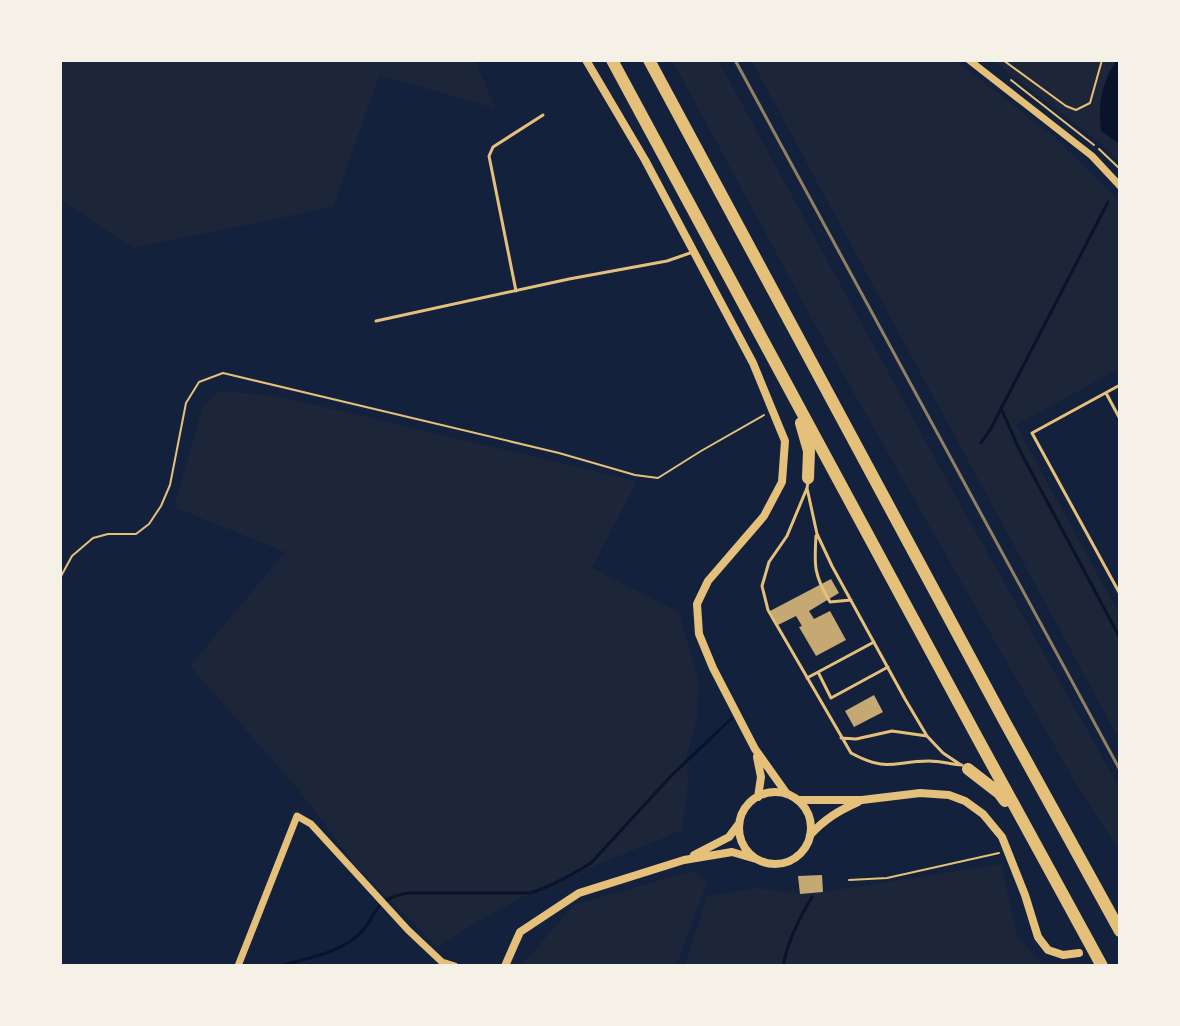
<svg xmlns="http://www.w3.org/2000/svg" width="1180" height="1026" viewBox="0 0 1180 1026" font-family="'PT Sans',sans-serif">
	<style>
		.green { fill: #1d2539 }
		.water { fill: #0b132b }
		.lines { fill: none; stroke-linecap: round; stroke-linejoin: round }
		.stream { stroke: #0b132b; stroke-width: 3 }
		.building { fill: #c6a872 }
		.path { stroke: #e5c07b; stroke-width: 2 }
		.service { stroke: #e5c07b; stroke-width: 3 }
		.minor { stroke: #e5c07b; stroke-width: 7 }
		.tertiary { stroke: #e5c07b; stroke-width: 8 }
		.motorway { stroke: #e5c07b; stroke-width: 12 }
		.rail { stroke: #918062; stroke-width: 3 }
	</style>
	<rect width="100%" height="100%" fill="#14213d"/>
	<path class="green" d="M60,60h415l20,48 -116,-33 -46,132 -200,41 -73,-49z
		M672,60h46l231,424 171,305v63l-44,-68 -258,-454z
		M751,60h204l98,76 67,67v165l-104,57 104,190v126z
		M992,60h125l-10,16 -6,55 19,13v19l-18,-19z
		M220,391l57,5 360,85 -45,87 87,44 19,68 -1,37 -11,43 2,24 -6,46 -146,60 -63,34 -35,23 -82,-81 -54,-72 -112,-128 95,-114 -111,-45 28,-98z
		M1001,864l16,72 26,28 4,2h-362l22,-70 50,-8 43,6 23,-2z
		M692,871l15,11 -31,84h-155l53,-61z"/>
	<path class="water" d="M1117,60h3v84l-19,-13c-3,-29 0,-47 16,-71z"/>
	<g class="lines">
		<path class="stream" d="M1001,408l17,39 102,191
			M981,443l9,-13 118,-228
			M279,966c26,-7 56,-12 77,-29 24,-20 12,-36 51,-44h123c22,-7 41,-18 61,-30l80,-87 61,-58
			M783,966c5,-25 16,-48 29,-69"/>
	</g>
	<path class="building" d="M831,579l8,14 -30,18 5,8 16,-8 16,29 -30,16 -17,-29 3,-1 -6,-10 -18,9 -8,-14z
		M874,695l9,17 -29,15 -9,-16z
		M822,875l1,17 -23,2 -2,-18z"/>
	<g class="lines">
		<path class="path" d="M1003,60l63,46 10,4 14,-7 12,-43
			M1011,80l83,65
			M1099,149l21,20
			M60,578l12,-22 21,-18 15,-4h28l13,-10 12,-18 9,-21 16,-82 13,-21 24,-9 336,80 76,22 23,3 43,-27 63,-36
			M849,880l38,-2 112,-25"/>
		<path class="service" d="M516,291l-27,-135 4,-9 50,-32
			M376,321l193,-42 98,-18 26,-9
			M1120,385l-88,48 88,161
			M1106,393l14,26
			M808,482l-1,6 10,46 15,32 73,133 22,37 16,17 18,12
			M807,488l-20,48 -18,26 -7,24 6,24 83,143c37,20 42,8 78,8 11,0 22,3 33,4
			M816,536c-2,30 -2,39 14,66l21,-2
			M818,672l13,26 57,-31
			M807,678l67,-36
			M841,738l15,1 36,-8 35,5"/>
		<path class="minor" d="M969,60l123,96 28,30
			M238,966l59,-150 14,8 97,106 34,32 13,4"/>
		<path class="tertiary" d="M586,60l59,100 108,203 32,78 -3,41 -18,34 -56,65 -11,23 2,30 14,34 42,81 32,45
			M757,757l4,20 -3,20
			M739 828a36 36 0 1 1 72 0a36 36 0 1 1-72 0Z
			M798,800h64l58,-7 29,2 16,6 18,13 19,23 23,58 13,42 10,13 15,5 16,-2
			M810,835c15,-16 28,-24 48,-33
			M694,855l35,-18 9,-12
			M505,966l15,-34 59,-39 105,-33 48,-8 24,7"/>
		<path class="motorway" d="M612,60l366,679 124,227
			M649,60l357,664 114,207
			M801,423l8,28 -1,27
			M968,769l31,24 6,8"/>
		<path class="rail" d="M735,60l385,710"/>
	</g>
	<rect width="1180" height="1026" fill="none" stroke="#f6f1e7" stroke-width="124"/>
</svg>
